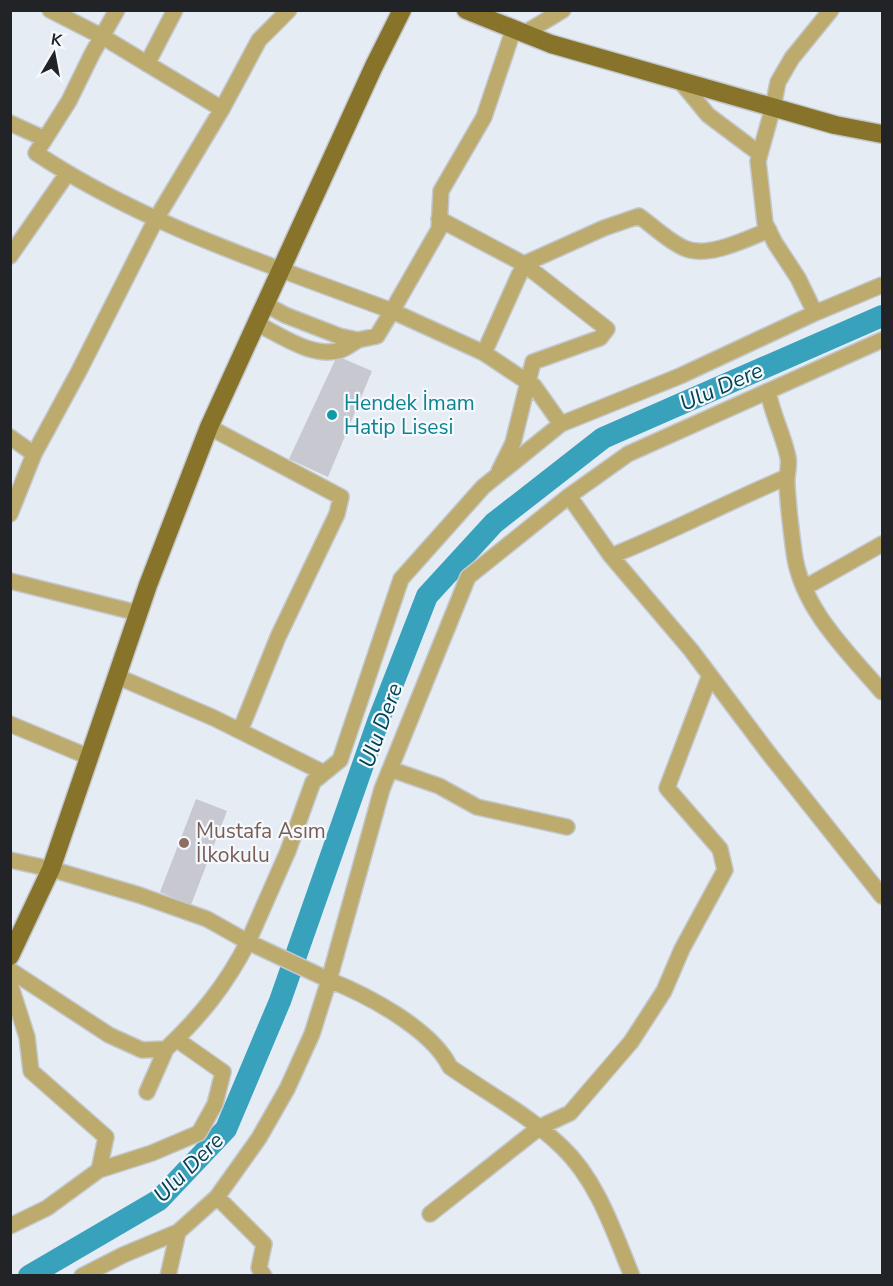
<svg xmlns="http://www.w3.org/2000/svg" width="893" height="1286" viewBox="0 0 893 1286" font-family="'Nunito Sans',sans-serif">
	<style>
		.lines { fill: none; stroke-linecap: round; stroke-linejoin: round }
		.river { stroke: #38a2bd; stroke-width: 22 }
		.building { fill: #c8c8d1 }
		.minor-casing { stroke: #c3c8cf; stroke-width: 18 }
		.major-casing { stroke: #c3c8cf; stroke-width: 21 }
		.minor { stroke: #bcab6c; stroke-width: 15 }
		.major { stroke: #87742a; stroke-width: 18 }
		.culture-dot { fill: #0f9aa8; stroke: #f5f9fe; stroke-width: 2 }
		.education-dot { fill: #8d6e63; stroke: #f5f9fe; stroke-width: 2 }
		.labels { text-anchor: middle; stroke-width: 4.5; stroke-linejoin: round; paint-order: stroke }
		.culture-label { font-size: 21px; fill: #0d838f; stroke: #f5f9fe; text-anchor: start }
		.education-label { font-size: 21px; fill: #785e54; stroke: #f5f9fe; text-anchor: start }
		.water-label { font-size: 22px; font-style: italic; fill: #034452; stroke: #f5f9fe }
	</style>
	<rect width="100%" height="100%" fill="#e6ecf4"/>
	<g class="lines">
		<path class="river" d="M29,1276l130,-76 67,-71 54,-128 99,-282 48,-123 67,-73 109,-85 279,-122"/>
	</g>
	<path class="building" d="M337,356l35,15 -44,106 -39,-18z
		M196,799l31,12 -36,94 -31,-13z"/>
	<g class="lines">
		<g class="minor-casing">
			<path id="minor" d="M50,10l53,27 119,72
				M117,10l-25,44 -23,47 -33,52c106,71 237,113 356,158l47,-82 2,-38 43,-74 30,-89
				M525,33l38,-23
				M147,64l28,-54
				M680,81l28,34 52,39
				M10,123l35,16
				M439,219l85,45 80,-36 35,-12c14,10 29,25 45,32 23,11 63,-9 85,-18
				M10,256l57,-82
				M815,313l-17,-35 -23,-35 -10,-20 -7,-62 15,-54 5,-25 14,-24 39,-48
				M256,323c24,12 57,36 85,27 6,-2 12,-7 17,-10
				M484,353l40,-89 83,65 -7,9 -67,24 -20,81 -14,28
				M768,391c4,23 15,43 20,66 2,9 -2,18 -1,27 1,23 4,45 7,68 7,56 53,99 88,140
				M561,424l119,-48 135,-63 67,-28
				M209,427l132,70 -4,17 -59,123 -38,94
				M10,437l24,17
				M569,496l42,60c60,-24 117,-54 176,-79
				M10,514l24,-60 45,-83 77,-152 66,-110 37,-69 30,-30
				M611,556l80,94 79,105 112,141
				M10,581l128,32
				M804,588l78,-44
				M116,676l98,42 110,55
				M10,724l79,33
				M390,769l49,17 38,21 90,20
				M10,860l41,9 88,26 68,24 41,23 40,-91 25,-69 27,-22 61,-181 82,-92 78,-63 -27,-38 -5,-3 -45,-30 -92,-42 -15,25 -19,4 -19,-4 -54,-21 -20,-11
				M10,970l99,65 33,15 24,-1c34,-32 60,-64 82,-107l81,38 53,-191 86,-212 101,-81 59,-42 254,-114
				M10,984l17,53 4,34 75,66 -7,33 -52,38 -37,18
				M147,1092l19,-43
				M99,1170l53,-17 47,-20 16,-29 8,-32 -47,-33
				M217,1197l47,47 -5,24 5,8
				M430,1214l110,-87 30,-14 61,-71 33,-51 18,-42 43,-79 -5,-21 -53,-61 43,-113
				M82,1276l41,-21 55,-23 39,-35 42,-59 28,-49 25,-55 17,-54c38,15 103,49 121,87 37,26 79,48 112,80 35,33 52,85 70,129
				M168,1276l10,-44"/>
		</g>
		<g class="major-casing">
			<path id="major" d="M466,10l85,34 284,81 47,9
				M10,956l41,-87 97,-284 61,-158 165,-361 28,-56"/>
		</g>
		<use href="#minor" class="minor"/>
		<use href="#major" class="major"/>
	</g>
	<circle class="culture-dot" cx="332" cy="415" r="6"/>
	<circle class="education-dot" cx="184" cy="843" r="6"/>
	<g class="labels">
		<g class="culture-label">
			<text x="344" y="410">Hendek İmam<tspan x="344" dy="24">Hatip Lisesi</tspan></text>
		</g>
		<g class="education-label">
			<text x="196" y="838">Mustafa Asım<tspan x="196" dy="24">İlkokulu</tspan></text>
		</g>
		<g class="water-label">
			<text transform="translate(721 386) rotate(-24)" y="8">Ulu Dere</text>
			<text transform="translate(380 725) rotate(-70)" y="8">Ulu Dere</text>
			<text transform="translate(188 1167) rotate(-45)" y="8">Ulu Dere</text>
		</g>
	</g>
	<rect width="893" height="1286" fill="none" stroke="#212326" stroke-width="24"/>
	<g transform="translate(54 54) rotate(10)" stroke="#f5f9fe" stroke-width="4.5" paint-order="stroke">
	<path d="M0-4.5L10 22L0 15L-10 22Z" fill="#212326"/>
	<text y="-9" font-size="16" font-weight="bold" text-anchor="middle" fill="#212326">K</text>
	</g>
</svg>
